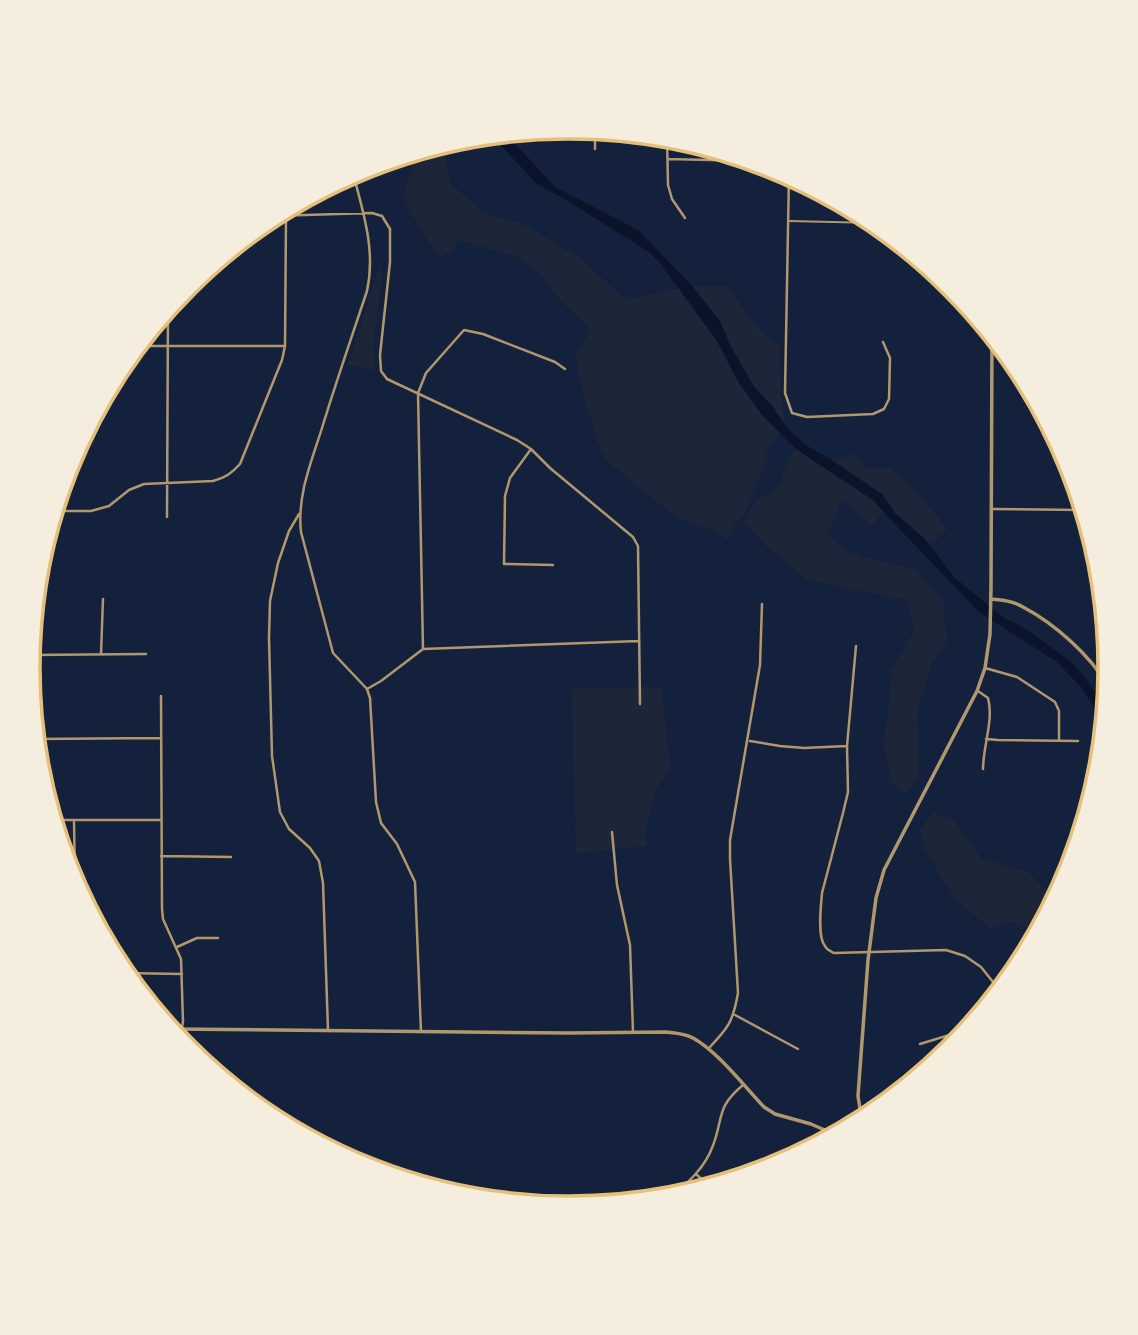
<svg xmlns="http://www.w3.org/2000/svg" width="1138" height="1335" viewBox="0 0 1138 1335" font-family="'Exo 2',sans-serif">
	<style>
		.green { fill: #1d2539 }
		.water { fill: #0b132b }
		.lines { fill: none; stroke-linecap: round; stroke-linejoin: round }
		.service { stroke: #b1986c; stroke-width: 2 }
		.minor { stroke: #b1986c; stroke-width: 2.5 }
		.tertiary { stroke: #b1986c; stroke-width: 3.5 }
		.rim { fill: none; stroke: #e5c07b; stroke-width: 3.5 }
	</style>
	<rect width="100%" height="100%" fill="#14213d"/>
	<path class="green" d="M443,143l7,40 34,30 39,11 57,34 46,42c33,-7 67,-17 102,-13 10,15 36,53 53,59l-1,41 4,30 -1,12 -17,21 3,5 -25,61 -8,6 -8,18 -21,-12 -31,-11 -69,-56 -9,-17 -18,-64 -4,-25 15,-25 -32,-31 -20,-27 -22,-15 -58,-17 -5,10 -14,7 -18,-25 -20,-35 11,-32 -5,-11z
		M383,264l-10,86 2,20 -27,-5 29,-91z
		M805,449l17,13 33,-8 10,15 25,-2 25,22 32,40 -16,17 -46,-37 -13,17 -30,-28 -14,37 22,18 65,16 28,31 4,41 -16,24 -14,48 2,61 -13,21 -15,-13 -7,-37 8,-75 23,-41 -9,-29 -98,-20 -40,-32 -24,-26 12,-22 25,-15 2,-11 10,-24z
		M661,687l9,80 -13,22 -13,43 3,14 -71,7 -4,-165z
		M933,812l22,10 26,36 47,14 28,27 -18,34 -1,-2 -28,-10 -18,8 -38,-32 -28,-47 -5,-20z"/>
	<path class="water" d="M505,133l50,54 83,43 55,57 27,34 11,26 24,41 19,20 1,3 15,20 17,15 20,11 55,37 13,19 30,26 29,38 51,42 9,3 16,10 40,29 15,16 18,27 3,6 -2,14 -22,-36 -25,-26 -78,-50 -88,-92 -18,-20 -70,-46 -10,-8 -31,-31 -25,-35 -20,-39 -58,-79 -10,-10 -81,-51 -31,-17 -38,-41 -5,-9z"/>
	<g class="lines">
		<path class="service" d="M789,221l87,2"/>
		<path class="minor" d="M667,136l1,49 4,14 13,19
			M595,149v-20
			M668,159l84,2
			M353,173c10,39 23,77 14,118 -15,45 -31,91 -45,137 -11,35 -25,67 -21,104l32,121 34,36 3,9 6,104 5,21 16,21 18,38 6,150
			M789,175l-4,218 7,20 15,4 66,-3 11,-5 5,-10 1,-41 -7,-16
			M271,216l101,-3 10,3 8,13v33l-10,93 1,16 6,8 130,61 14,9 19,19 83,69 5,9 2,158
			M136,346h149
			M531,449l-21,29 -5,18 -1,68 49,1
			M992,509l92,1
			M54,511h37l18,-5 20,-16 15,-6 69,-3c12,-3 19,-8 27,-17l42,-104 3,-14 1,-129
			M299,514l-10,17 -11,32 -8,38 -1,37 3,118 8,56 9,17 21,19 9,13 4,22 5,147
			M167,517l1,-209
			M856,646l-9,100 1,46 -5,21 -21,80c-1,12 -5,44 3,53 2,4 5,5 9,7l112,-3 19,6 16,11 12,15 4,12
			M423,649l216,-8
			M101,654l2,-55
			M29,655l117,-1
			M985,668l32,9 38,25 4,9v29
			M367,689l14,-8 42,-32 -5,-256 8,-20 38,-43 19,4 72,28 10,7
			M978,691l10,7c6,22 -5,48 -5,71
			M161,696l1,213 1,10 18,40 2,62 -3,21
			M35,739l126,-1
			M986,739l12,1 80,1
			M750,741l30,5 24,2 43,-2
			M53,820h108
			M74,820l1,65
			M612,832l5,53 13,60 3,87
			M161,856l70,1
			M177,947l20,-9h21
			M123,973l59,1
			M735,1015l63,34
			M920,1044l49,-15
			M709,1048c19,-20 24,-26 29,-55l-8,-134v-19l30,-175 2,-61
			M696,1174l13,12 3,1
			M670,1199c16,-15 34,-30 42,-51 12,-29 3,-40 31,-63"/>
		<path class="tertiary" d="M991,599c11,1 22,2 32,8 32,17 67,48 85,79
			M170,1029l399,4 97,-1c9,1 18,1 27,6 24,13 51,48 71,69l11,7 36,10 25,11
			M862,1121l-4,-25 10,-136 8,-62 8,-28 93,-179 8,-23 5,-34 1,-47 1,-253"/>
	</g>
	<path d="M0 0H1138V1335H0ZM568 139H570A528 528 0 0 1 1098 667V668A528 528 0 0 1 570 1196H568A528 528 0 0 1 40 668V667A528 528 0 0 1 568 139Z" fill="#f5edde" fill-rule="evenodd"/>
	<path class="rim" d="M568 139H570A528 528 0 0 1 1098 667V668A528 528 0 0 1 570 1196H568A528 528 0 0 1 40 668V667A528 528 0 0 1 568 139Z"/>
</svg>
